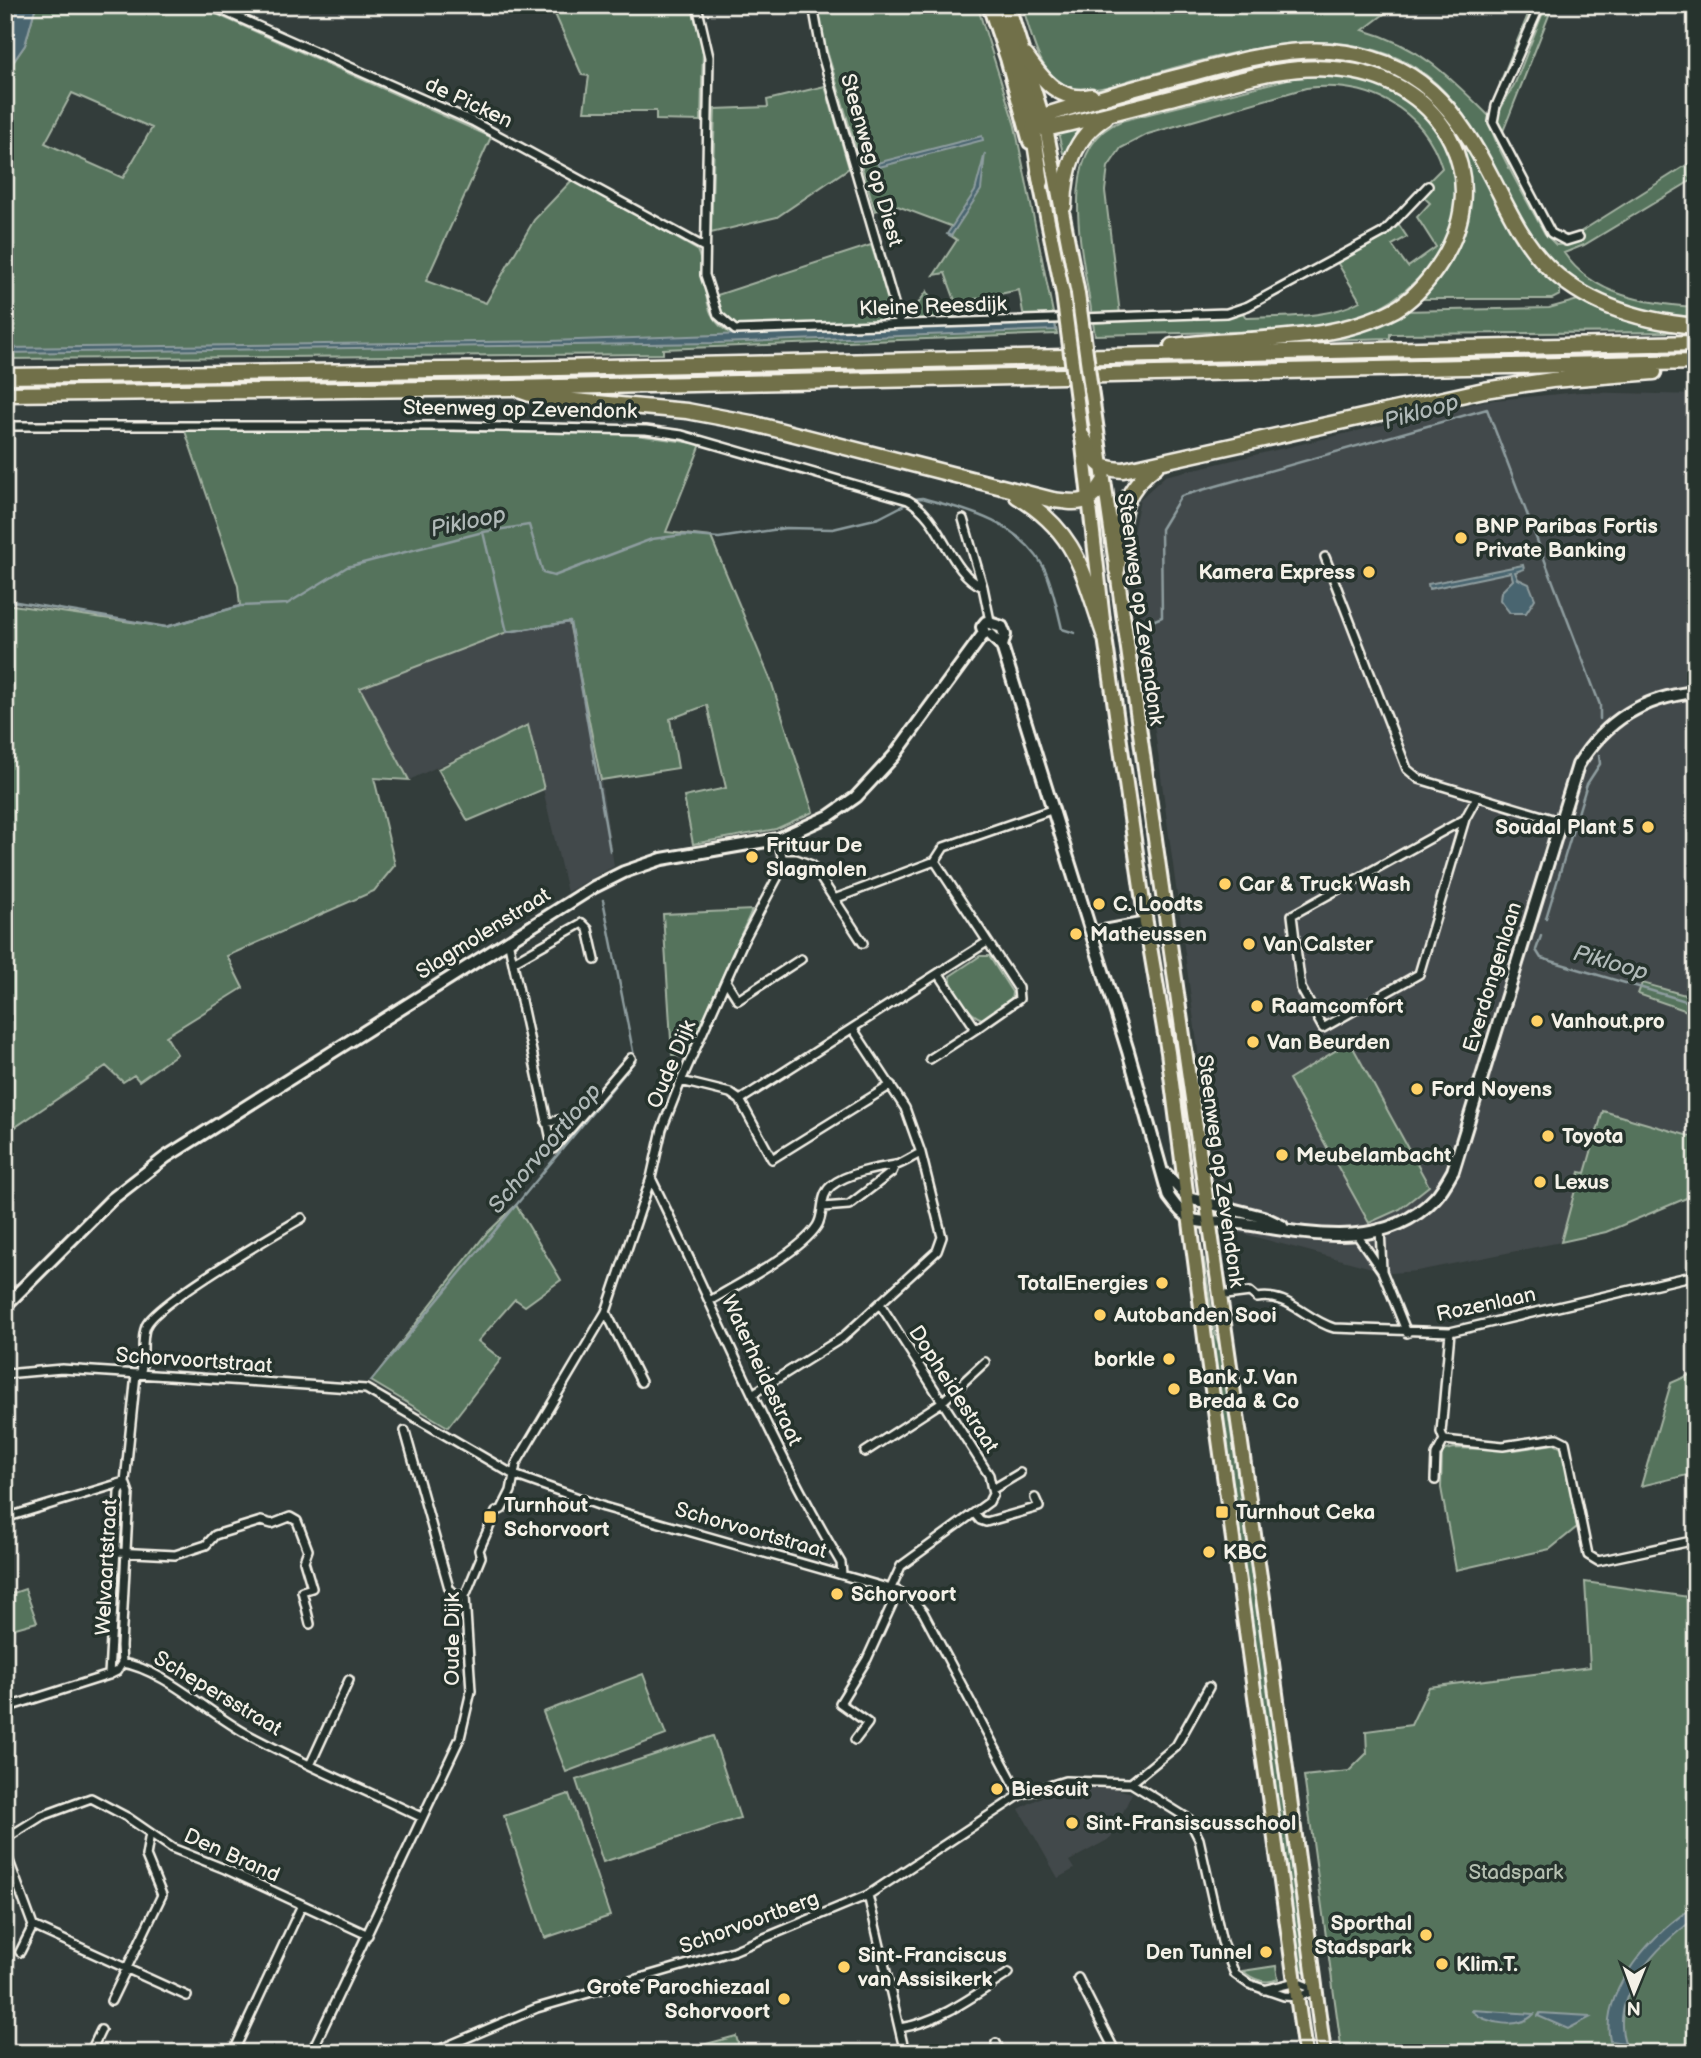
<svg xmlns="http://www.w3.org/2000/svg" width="1701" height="2058" viewBox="0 0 1701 2058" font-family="'Balsamiq Sans',sans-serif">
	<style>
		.built { fill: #43494b }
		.green { fill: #54735c; stroke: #a4b2a2; stroke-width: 2; fill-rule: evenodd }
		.water { fill: #4a656f; stroke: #8e9d9f; stroke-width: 2 }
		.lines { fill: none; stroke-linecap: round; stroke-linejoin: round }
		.stream { stroke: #8e9d9f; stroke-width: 2.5 }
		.street-casing { stroke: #f4f1e8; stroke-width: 12 }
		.secondary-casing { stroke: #f4f1e8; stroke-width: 16 }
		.primary-casing { stroke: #f4f1e8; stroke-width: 18 }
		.highway-casing { stroke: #f4f1e8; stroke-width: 19 }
		.street { stroke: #26332d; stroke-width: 7 }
		.secondary { stroke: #26332d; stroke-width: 10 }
		.primary { stroke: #71704a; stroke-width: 12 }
		.highway { stroke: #71704a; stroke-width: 14 }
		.primary-bridge-casing { stroke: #f4f1e8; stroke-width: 18; stroke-linecap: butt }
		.primary-bridge { stroke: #71704a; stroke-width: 12 }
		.poi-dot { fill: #ffd166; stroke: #26332d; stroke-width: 2.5 }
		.labels { text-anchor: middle; stroke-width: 7; stroke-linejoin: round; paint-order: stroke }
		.street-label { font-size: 21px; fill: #f4f1e8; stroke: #26332d }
		.poi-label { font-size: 21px; font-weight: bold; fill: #f4f1e8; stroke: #26332d; text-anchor: start }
		.park-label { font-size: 21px; fill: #b4bfb0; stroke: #26332d }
		.water-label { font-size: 23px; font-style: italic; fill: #b0b9b8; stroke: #26332d }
	</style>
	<rect width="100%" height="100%" fill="#333d3b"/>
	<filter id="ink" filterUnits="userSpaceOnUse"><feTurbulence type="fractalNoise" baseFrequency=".0143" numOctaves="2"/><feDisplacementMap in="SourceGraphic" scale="14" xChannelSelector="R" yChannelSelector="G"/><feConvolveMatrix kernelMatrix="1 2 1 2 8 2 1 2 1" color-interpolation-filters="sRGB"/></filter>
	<g filter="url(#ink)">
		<path class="built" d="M1580,392l116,3v743l-93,-27 -18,62 -5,-1 -19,70 -144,29 -26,2 -169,-45 -92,-682 10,-47 25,-23 320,-75z
			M570,622l31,158 13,86 -47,26 -39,-167 -119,55 -49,-92 147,-56z
			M1076,1787h32l24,6 -21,45 -42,23 5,8 -16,9 -39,-69 34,-18z"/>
		<path class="green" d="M36,5h160l295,132 -65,144 60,22 48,-83 39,-41 124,71c14,29 -2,69 39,86l319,-13 2,11 -394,15v5l-658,5v-285l20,-29zM72,93l80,35 -29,50 -78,-35z
			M551,5h140l12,44 -2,72 -45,-1v-9h-72l5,-35 -7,-1z
			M817,5h160l38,121 39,192h-30l-5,-28 -63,13 -11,-30 -11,2 23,-35 -6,-4 5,-8 -61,-23 -20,6 -54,-180z
			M1022,5h374l-33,25c57,16 86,46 126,86 -4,15 46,98 56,118l11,11 15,-1 9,-5 -3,-5 119,-75v22l-2,-2 -110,66 -20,8c29,43 84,51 132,54v10c-23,-2 -47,-3 -68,-9 -141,-43 -118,-219 -250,-257 -32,-10 -67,-11 -100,-6 -45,6 -89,19 -134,31 -20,5 -46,17 -67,13 -6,-1 -14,-5 -19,-9 -22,-14 -28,-52 -36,-75z
			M1532,5h4l-34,81 -2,-3z
			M1546,5h7l-51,129 -5,-11 2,-11 16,-29z
			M1302,58c83,-1 129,22 170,95 11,22 20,46 34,67 16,23 36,44 54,66v9l-8,4h-129l21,-26 16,-30 9,-34 1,-25 -6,-24 -44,-65 -32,-22 -57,-11 -86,10 -142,37 -49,9 183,-49z
			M1316,76c37,0 82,7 109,36 66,70 21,170 -60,202 -45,18 -95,17 -142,18 -43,1 -85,2 -128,3l-2,-12 134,-7 16,-3 3,5c36,-2 83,1 114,-17l-23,-39 39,-20 23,-17 8,12 -15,8 16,22 28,-20 -19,-30 13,-14 -12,-11 24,-24c-19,-62 -76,-87 -136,-80l-158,46 -27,14 -13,19 -3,24 15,123 -28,2c-7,-54 -40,-169 29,-195l171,-43z
			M825,86l24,82 -72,49 -66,16 4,-124 53,-2 -1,-7z
			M1084,126l-18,27h-3l-5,-20z
			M1042,135l30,158 -28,-128z
			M871,245l19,57 -2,14 -13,7 -137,5 -15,-12 -9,-20z
			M927,291l9,19 25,9h-46l-2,-8z
			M1578,300l100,28v4l-288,2v4l-67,2v-4l78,-25 148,-3z
			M1696,350v5l-596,14 -1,-5z
			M1061,365l1,5 -940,17 -1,-5z
			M300,429l329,5 72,10 -35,88 45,5 60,144 42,131 -37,17 -83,15 -9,-47 42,-9 -19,-83 -37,14 8,49 -77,12 -32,-158 -62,10 -147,56 49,92 -35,-2 21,87 -21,26 -147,65 16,32 -77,48 11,18 -38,27 -5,-6 -11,7 -17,-16 -101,68v-530l161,23 74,-21 -2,-20 -53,-155z
			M528,725l16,64 -76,32 -30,-52z
			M752,910l-66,148 -14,-3 -9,-141z
			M980,956h9l23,36 -1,10 -29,17c-14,-5 -30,-28 -32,-43z
			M1642,983l54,15v16l-58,-20z
			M1350,1042l79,144 -29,23 -31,14 -80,-144z
			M1603,1111l93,27v56l-90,38 -45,10 19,-70 5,1z
			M516,1205l45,75 -36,26 -10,-7 -37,42 23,18 -53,68 -77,-46 114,-146z
			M1204,1259l11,75 7,17 85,616 -2,5 -6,-4 -99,-708z
			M1696,1372v101l-55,13 30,-103z
			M1554,1444l9,5 14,78 -27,22 -94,21 -15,-82 1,-37 12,-3 61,2z
			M1585,1582l111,16v455h-354l-38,-277 45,-5 18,-18 -1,-22 45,-6 18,-38 161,-20z
			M25,1589l12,33 -32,9v-35z
			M643,1674l23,61 -100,37 -23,-60z
			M713,1736l27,82 -137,44 -27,-82z
			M569,1794l41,122 -65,22 -41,-122z
			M1276,1966l2,13c-12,6 -26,0 -35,-8z
			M736,2036l5,17h-68z"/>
		<path class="water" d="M5,5h31l-11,40 -20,29z
			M982,136l1,4 -104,27 -2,-4z
			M985,153l-4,37 -30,46 -4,-2 28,-43z
			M1055,323l1,7 -338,13 -713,10v-5l545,-7z
			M1523,565l1,4 -9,3 3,7 11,5 6,15 -9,14h-16l-10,-13 1,-8 12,-12 -2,-8 -82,17 -1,-5z
			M1696,1906v12c-37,26 -87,76 -71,125l-15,-2c-11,-50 46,-113 86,-135z
			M1472,2011l1,-1 61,4c-14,16 -48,10 -62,-3z
			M1540,2013l50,3 1,1 -23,12 -30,-13z"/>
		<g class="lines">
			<path class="stream" d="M914,499l8,-1c45,12 96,24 121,68 8,13 15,46 19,63l13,4
				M483,532l24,100 63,-10 40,229
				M5,600l161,27 74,-21 47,-2 60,-37 136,-35 46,-7 14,48 11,3 98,-37 31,-4 36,3 67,-10 47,1 46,-11 27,-14
				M1150,622l12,-5 -1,-88 20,-33 306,-87 113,296v14
				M1546,918l41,-134 13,-20 -1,-9
				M1541,936l-5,14 5,8 155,46
				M371,1381l264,-320 -32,-161
				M1616,2043l5,10"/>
			<g class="street-casing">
				<path id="street" d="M210,5l262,116 232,126
					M697,5l12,52 -4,218 13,40 17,15 492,-17 21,-7 136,-74 44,-46
					M813,5l9,50 78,269
					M1540,5l-44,101 -3,16 58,111 15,8 13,-4
					M5,426h448l193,4 36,5 226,65c35,19 40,72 75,87
					M963,519l20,68 7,34
					M1325,557l82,212 12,10 140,42
					M1465,819l-173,96 9,73 22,40 96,-54 46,-155 12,-22
					M785,859h11l16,6 51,78
					M935,861l9,-14 107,-37
					M834,899l101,-38 83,127 1,11 -43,30 -37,-55
					M508,940l45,209 78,-91
					M513,962l69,-39 6,6 7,31
					M726,981l12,19 63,-41
					M930,1059l46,-30
					M681,1081l49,12 10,7 32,59 119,-74
					M740,1100l247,-158
					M546,1123l25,-6
					M651,1178c63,128 117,263 190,385l1,11
					M823,1207l26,-2 43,-33 3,-7
					M1380,1228l2,42
					M1357,1235l25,36 25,62
					M1218,1296l32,-4 7,6c31,-6 49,22 77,30l116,4 246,-57
					M711,1300c28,-16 89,-48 106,-74 8,-12 2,-30 14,-40 16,-13 46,-18 65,-21 8,-2 17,-9 25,-12
					M880,1304l109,171 4,19 -4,8 -88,64 -10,22
					M606,1312l35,70
					M1450,1332l-9,100 3,8 59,6 54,-8 8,4 23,113 10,6 98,-21
					M5,1374l57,-5 304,20 148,86 90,32 294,84 13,7 12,14 97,183
					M140,1374c6,-15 0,-33 6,-48 10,-23 129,-92 156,-108
					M754,1393l88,-55 95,-87 5,-14 -21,-84 -16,-45 -52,-79
					M405,1431l44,157 5,5 11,3
					M865,1452l77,-50 43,-40
					M1435,1480l1,-25 8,-15
					M125,1482l4,11 -8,153 1,17c39,5 88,51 125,71 56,30 116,55 174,83
					M993,1489l27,-16
					M975,1514l5,6 6,2 53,-15 -4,-9
					M5,1518l119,-36
					M115,1552l60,3 31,-10 9,-10 46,-14 11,3 18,-7 7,4 11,29 -4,11 8,27 -10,3 8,33
					M109,1675l10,-182 6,-11 11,-108
					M5,1708l104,-33 8,-4 5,-8
					M855,1740l13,-17 -28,-20 27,-44 31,-68
					M311,1763l38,-83
					M1131,1783l45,-37 33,-59
					M5,1839l37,-23 49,-18 36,19 45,31 53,21 143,66
					M5,1850l28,76 154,70
					M868,1895l37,158
					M20,1952l13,-26
					M1078,1978l38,75
					M1264,1990l32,-8 20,8
					M111,2001l51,-106 -16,-39 4,-23
					M900,2028c40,-6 75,-33 109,-55
					M996,2043l5,10
					M90,2053l11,-23
					M233,2053l69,-148
					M311,2053l149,-315 11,-47 -6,-95 16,-39 -2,-7 17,-38 6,-3 9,-18 5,-27 90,-152 45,-134 11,-49 19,-48 62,-139 41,-77 -6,-26
					M431,2053l106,-45 196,-57 135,-56 152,-100 45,-14 66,2 58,36 10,20 23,103 13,32 14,10 35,12 14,1 18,-7"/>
			</g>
			<g class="secondary-casing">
				<path id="secondary" d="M984,633l-2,-6 4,-5 16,5 3,8 -3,11
					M991,635l11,11 126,405 41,146c26,37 35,20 71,26 64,10 144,30 195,-25 7,-7 13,-18 18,-27l125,-406c28,-45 66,-68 118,-73
					M1092,933l54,-10
					M1166,1174l22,24 75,19 19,9
					M5,1306l107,-107 54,-42 428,-270 30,-15 38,-13 116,-20 51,-23 27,-19 38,-41 90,-123"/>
			</g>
			<g class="primary-casing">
				<path id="primary" d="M989,5l18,53 23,84
					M1008,5l38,123 32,166
					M1038,173l25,121
					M1091,389l176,1237 57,427
					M1082,437l23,200 41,286 22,129 39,302 98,699"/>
			</g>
			<g class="highway-casing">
				<path id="highway" d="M997,5l38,118 -2,6 8,53
					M1026,56c16,23 34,47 65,40
					M1035,123l5,4h14c48,-11 96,-24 144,-36 47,-13 96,-28 146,-21 101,12 154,112 93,198 -11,16 -24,31 -41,41 -68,36 -150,27 -224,37
					M1035,123l8,-7c47,-15 94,-29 142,-41 48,-13 95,-27 145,-24 89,7 126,57 164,131 15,29 29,60 53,84 40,40 94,55 149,60
					M1064,206c1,-36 9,-68 42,-89
					M5,376l509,-7 1182,-26
					M521,391l20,7 146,13 64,12 302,77c23,3 37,6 50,-17
					M5,394l509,-6 1182,-26
					M1082,436c15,23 9,32 41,34l361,-80 68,-10 102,-8
					M1017,496c62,37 66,79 88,141
					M1117,570c6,-45 -2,-74 39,-104"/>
			</g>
			<use href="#street" class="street"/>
			<use href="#secondary" class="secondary"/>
			<use href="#primary" class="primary"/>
			<use href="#highway" class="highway"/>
			<g class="primary-bridge-casing">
				<path id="primary-bridge" d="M1063,294l18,136
					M1078,294l13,95"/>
			</g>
			<use href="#primary-bridge" class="primary-bridge"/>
		</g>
	</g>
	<g class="poi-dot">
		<circle cx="1461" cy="538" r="7"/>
		<circle cx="1369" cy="572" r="7"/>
		<circle cx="1648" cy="827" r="7"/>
		<circle cx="752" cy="857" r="7"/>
		<circle cx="1225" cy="884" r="7"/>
		<circle cx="1099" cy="904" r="7"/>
		<circle cx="1076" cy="934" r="7"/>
		<circle cx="1249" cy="944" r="7"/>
		<circle cx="1257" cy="1006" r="7"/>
		<circle cx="1537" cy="1021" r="7"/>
		<circle cx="1253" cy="1042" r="7"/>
		<circle cx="1417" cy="1089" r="7"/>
		<circle cx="1548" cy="1136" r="7"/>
		<circle cx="1282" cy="1155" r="7"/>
		<circle cx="1540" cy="1182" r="7"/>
		<circle cx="1162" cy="1283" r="7"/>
		<circle cx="1100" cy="1315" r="7"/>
		<circle cx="1169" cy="1359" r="7"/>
		<circle cx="1174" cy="1389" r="7"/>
		<rect x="1215" y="1505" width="14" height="14" rx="3.5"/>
		<rect x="483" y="1510" width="14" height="14" rx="3.5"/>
		<circle cx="1209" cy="1552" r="7"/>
		<circle cx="837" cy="1594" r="7"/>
		<circle cx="997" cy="1789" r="7"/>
		<circle cx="1072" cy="1823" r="7"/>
		<circle cx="1426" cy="1935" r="7"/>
		<circle cx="1266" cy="1952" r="7"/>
		<circle cx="1442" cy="1964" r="7"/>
		<circle cx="844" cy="1967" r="7"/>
		<circle cx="784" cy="1999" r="7"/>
	</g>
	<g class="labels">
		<g class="street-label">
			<text transform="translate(469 102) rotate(25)" y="7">de Picken</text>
			<text transform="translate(872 160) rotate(74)" y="7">Steenweg op Diest</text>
			<text transform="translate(933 306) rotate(-2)" y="7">Kleine Reesdijk</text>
			<text transform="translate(520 409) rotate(1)" y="7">Steenweg op Zevendonk</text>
			<text transform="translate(1141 609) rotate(82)" y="7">Steenweg op Zevendonk</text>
			<text transform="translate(483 933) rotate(-32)" y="7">Slagmolenstraat</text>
			<text transform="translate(1492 977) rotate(-73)" y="7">Everdongenlaan</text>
			<text transform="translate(671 1064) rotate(-67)" y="7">Oude Dijk</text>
			<text transform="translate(1221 1171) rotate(82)" y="7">Steenweg op Zevendonk</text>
			<text transform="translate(1486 1304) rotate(-12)" y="7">Rozenlaan</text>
			<text transform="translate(194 1360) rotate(4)" y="7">Schorvoortstraat</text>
			<text transform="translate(762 1370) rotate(65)" y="7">Waterheidestraat</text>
			<text transform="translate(954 1389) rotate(57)" y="7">Dopheidestraat</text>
			<text transform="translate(751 1530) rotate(16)" y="7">Schorvoortstraat</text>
			<text transform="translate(106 1567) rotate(-87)" y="7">Welvaartstraat</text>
			<text transform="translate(452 1639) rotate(-90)" y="7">Oude Dijk</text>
			<text transform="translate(218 1693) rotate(31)" y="7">Schepersstraat</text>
			<text transform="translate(232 1855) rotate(24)" y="7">Den Brand</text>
			<text transform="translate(749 1922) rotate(-20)" y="7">Schorvoortberg</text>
		</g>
		<g class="poi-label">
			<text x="1475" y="533">BNP Paribas Fortis<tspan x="1475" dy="24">Private Banking</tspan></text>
			<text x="1355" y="579" text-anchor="end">Kamera Express</text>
			<text x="1634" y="834" text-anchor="end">Soudal Plant 5</text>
			<text x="766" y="852">Frituur De<tspan x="766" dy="24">Slagmolen</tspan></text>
			<text x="1239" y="891">Car &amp; Truck Wash</text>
			<text x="1113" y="911">C. Loodts</text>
			<text x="1090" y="941">Matheussen</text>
			<text x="1263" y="951">Van Calster</text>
			<text x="1271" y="1013">Raamcomfort</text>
			<text x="1551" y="1028">Vanhout.pro</text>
			<text x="1267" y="1049">Van Beurden</text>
			<text x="1431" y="1096">Ford Noyens</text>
			<text x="1562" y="1143">Toyota</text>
			<text x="1296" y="1162">Meubelambacht</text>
			<text x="1554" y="1189">Lexus</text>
			<text x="1148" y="1290" text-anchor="end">TotalEnergies</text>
			<text x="1114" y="1322">Autobanden Sooi</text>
			<text x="1155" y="1366" text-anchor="end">borkle</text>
			<text x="1188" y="1384">Bank J. Van<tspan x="1188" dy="24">Breda &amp; Co</tspan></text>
			<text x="504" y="1512">Turnhout<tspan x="504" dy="24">Schorvoort</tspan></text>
			<text x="1236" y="1519">Turnhout Ceka</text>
			<text x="1223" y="1559">KBC</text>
			<text x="851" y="1601">Schorvoort</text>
			<text x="1011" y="1796">Biescuit</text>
			<text x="1086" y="1830">Sint-Fransiscusschool</text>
			<text x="1412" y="1930" text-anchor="end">Sporthal<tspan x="1412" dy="24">Stadspark</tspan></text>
			<text x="1252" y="1959" text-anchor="end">Den Tunnel</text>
			<text x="858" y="1962">Sint-Franciscus<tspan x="858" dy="24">van Assisikerk</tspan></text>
			<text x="1456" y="1971">Klim.T.</text>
			<text x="770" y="1994" text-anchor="end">Grote Parochiezaal<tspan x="770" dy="24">Schorvoort</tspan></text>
		</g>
		<g class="park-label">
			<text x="1516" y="1879">Stadspark</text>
		</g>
		<g class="water-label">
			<text transform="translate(1421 411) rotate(-16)" y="8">Pikloop</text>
			<text transform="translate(468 521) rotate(-12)" y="8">Pikloop</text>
			<text transform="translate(1611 962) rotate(16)" y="8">Pikloop</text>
			<text transform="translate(544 1148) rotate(-50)" y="8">Schorvoortloop</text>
		</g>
	</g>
	<rect width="1701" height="2058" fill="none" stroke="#26332d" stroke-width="28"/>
	<rect x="14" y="14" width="1673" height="2030" fill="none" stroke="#f4f1e8" stroke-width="2.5" filter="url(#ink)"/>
	<g transform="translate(1634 1992) rotate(181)" stroke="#26332d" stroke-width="5" paint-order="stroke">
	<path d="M0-5L12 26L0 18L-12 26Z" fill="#f4f1e8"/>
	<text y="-10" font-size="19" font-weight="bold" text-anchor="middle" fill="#f4f1e8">N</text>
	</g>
</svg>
